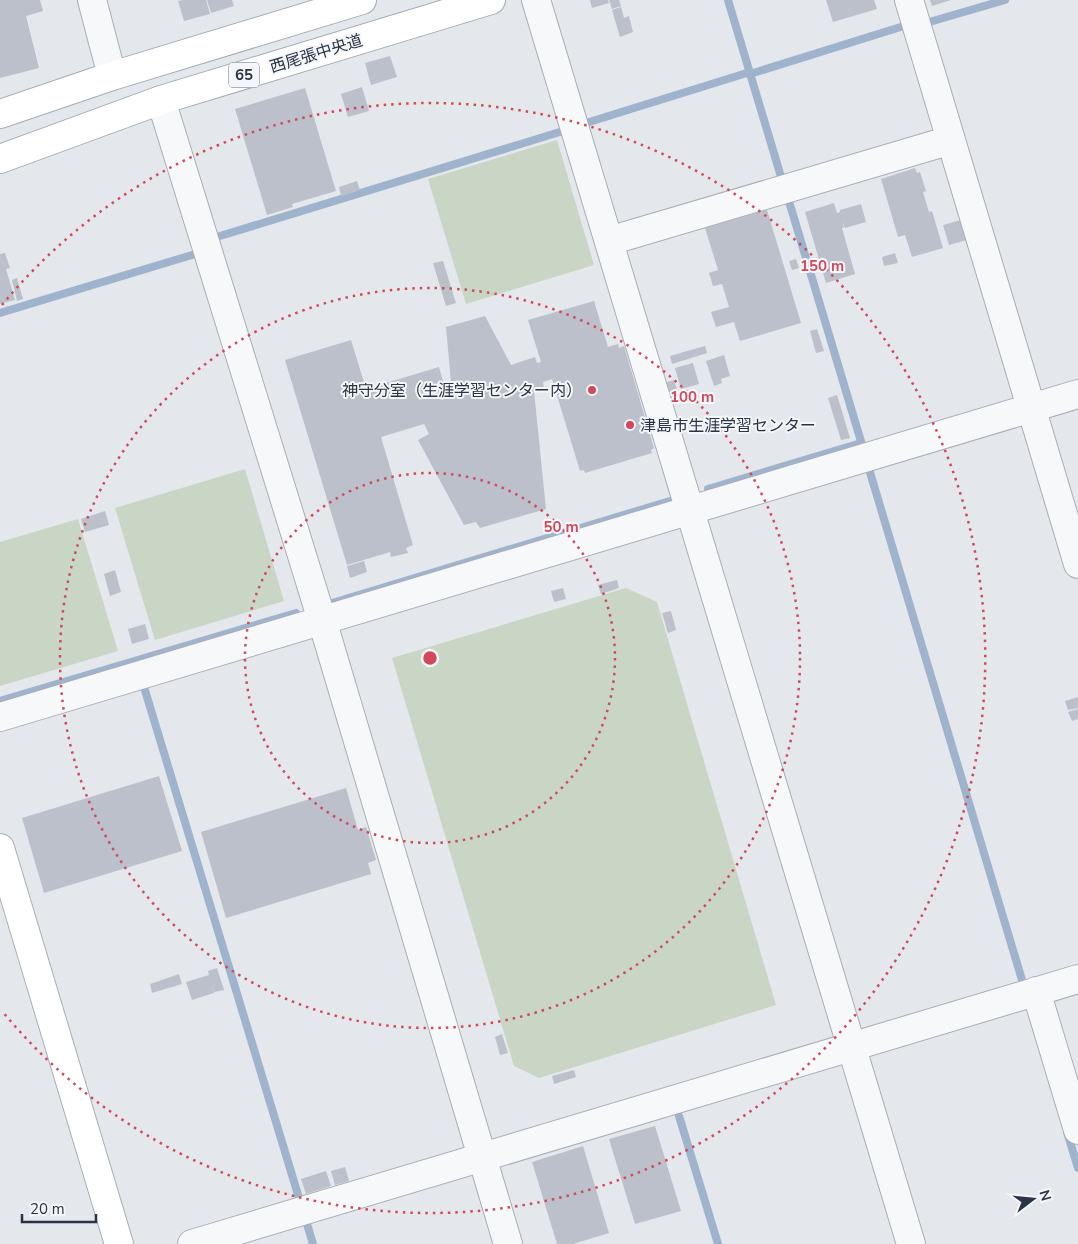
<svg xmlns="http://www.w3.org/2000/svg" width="1078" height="1244" viewBox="0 0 1078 1244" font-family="'Nunito Sans','Noto Sans JP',sans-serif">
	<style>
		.green { fill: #c9d6c5 }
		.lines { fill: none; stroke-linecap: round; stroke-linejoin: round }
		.stream { stroke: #9fb4cc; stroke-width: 8 }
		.building { fill: #bbc0ca }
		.street-casing { stroke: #a9aeb7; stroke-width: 30 }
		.secondary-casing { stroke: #a9aeb7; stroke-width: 30 }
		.primary-casing { stroke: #a3abb8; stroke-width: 30 }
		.street { stroke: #f7f8fa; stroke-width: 28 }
		.secondary { stroke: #fff; stroke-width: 28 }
		.primary { stroke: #fff; stroke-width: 28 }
		.ring { fill: none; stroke: #d1495b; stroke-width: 2.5; stroke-dasharray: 2.5 5 }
		.poi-dot { fill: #d1495b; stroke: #f4f6f9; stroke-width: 2 }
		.labels { text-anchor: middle; stroke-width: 4; stroke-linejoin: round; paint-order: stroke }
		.shield { fill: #f4f6f9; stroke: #676e7b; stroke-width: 1 }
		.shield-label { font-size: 15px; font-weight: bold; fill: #2b3445 }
		.street-label { font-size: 16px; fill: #2b3445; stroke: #f4f6f9 }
		.poi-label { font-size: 16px; fill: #2b3445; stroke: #f4f6f9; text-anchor: end }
		.centre { fill: #d1495b; stroke: #f4f6f9; stroke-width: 2.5 }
		.ring-label { font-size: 15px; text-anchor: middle; font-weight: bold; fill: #d1495b; stroke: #f4f6f9; stroke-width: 4; stroke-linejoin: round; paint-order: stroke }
	</style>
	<rect width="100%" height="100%" fill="#e4e7ec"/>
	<path class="green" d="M557,140l37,125 -128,39 -38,-125z
		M245,469l39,132 -129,39 -40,-132z
		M78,519l40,132 -118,35v-144z
		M626,588l31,14 119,403 -237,73 -25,-12 -122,-408z"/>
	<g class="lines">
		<path class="stream" d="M728,0l54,180
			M926,23l79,-23
			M750,74l157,-49
			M586,123l164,-51
			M788,198l75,250
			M220,236l343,-105
			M0,313l192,-58
			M869,469l153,511
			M708,489l153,-46
			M332,603l338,-102
			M144,687l155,511
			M0,701l296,-88
			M679,1116l39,128
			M1067,1132l11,36
			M307,1224l6,20"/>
	</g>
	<path class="building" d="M0,0h40l3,11 -17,5 13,52 -39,10z
		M183,0h23l4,14 -26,7 -6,-20z
		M207,0h25l2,6 -23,7z
		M590,0h18l1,3 -17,5z
		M609,0h10l2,6 -9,3z
		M826,0h48l3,9 -44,13z
		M930,0h21l-19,6z
		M621,7l3,11 5,-2 4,16 -13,5 -8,-27z
		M390,56l7,21 -26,8 -6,-22z
		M362,87l7,24 -21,6 -7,-23z
		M305,88l31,103 -44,13 1,3 -26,8 -32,-106z
		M915,168l2,5 3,-1 6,19 -3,1 6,20 3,-1 11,37 -31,9 -7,-22 -7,2 -17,-58z
		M357,181l3,9 -19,6 -2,-9z
		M834,203l3,10 3,-1v-2l21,-6 5,18 -21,6 -3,-8 2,7 -2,1 13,46 -29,9 -21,-71z
		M767,210l34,113 -61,18 -6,-19 -18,5 -5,-15 18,-5 -7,-23 -9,2 -4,-13 9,-3 -13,-42z
		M961,220l6,20 -18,5 -6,-20z
		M5,253l5,15 -4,1 9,31 -15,4v-50z
		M895,253l3,10 -14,3 -2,-9z
		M796,259l3,9 -7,2 -3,-9z
		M443,261l13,42 -10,3 -13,-43z
		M17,278l6,21 -6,2 -5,-21z
		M594,301l14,46 10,-3 1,4 5,-2 30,102 -3,2 1,3 -67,20 -1,-3 -4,1 -28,-92 -9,3 1,6 -10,3 12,118 -66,19 -4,-6 -12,3 -46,-85 11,-6 -5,-10 -43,13 32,108 -7,3 2,5 -17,4 -1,-5 -43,13 -62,-205 66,-20 15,49 73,-22 5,18 7,-3 -5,-55 39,-11 26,49 24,-8 2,6 4,-1 -13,-42z
		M817,329l7,22 -8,2 -6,-22z
		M705,346l2,7 -35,11 -2,-8z
		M724,355l6,21 -9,3 1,4 -8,3 -8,-25z
		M693,363l6,21 -18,5 -6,-21z
		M674,380l5,17 -10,2 -5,-16z
		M837,395l13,43 -9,2 -13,-42z
		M105,511l4,14 -24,7 -4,-13z
		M364,561l3,11 -17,6 -3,-12z
		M115,570l6,22 -11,4 -6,-22z
		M617,580l2,8 -18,6 -3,-9z
		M563,588l3,11 -12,3 -3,-11z
		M671,611l5,19 -8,3 -6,-20z
		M145,624l4,15 -17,5 -4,-15z
		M1078,697v11l-10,2 -3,-9z
		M1078,709v10l-6,2 -4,-9z
		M159,776l23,75 -138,42 -22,-75z
		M346,788l12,42 8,-3 10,33 -8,3 3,11 -145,44 -25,-86z
		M217,968l7,22 -10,2 -3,-8 3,9 -22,7 -6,-18 23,-7 -1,-4z
		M179,974l3,10 -30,9 -2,-9z
		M502,1034l6,19 -8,2 -5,-18z
		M574,1070l2,7 -22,7 -2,-8z
		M655,1126l26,85 -46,13 -26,-85z
		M583,1146l26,87 -36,11h-16l-25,-82z
		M345,1167l4,14 -14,4 -4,-14z
		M326,1171l5,15 -25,8 -5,-15z"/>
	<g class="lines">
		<g class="street-casing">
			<path id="street" d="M92,0l20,76
				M536,0l375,1244
				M909,0l169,564
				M161,100l161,520 186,624
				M609,241l342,-101
				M0,717l1078,-323
				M1036,991l42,139
				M192,1244l886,-265"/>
		</g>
		<g class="secondary-casing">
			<path id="secondary" d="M0,848l119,396"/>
		</g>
		<g class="primary-casing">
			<path id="primary" d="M0,114l112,-38 250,-76
				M0,159l161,-59 330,-100"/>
		</g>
		<use href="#street" class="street"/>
		<use href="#secondary" class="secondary"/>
		<use href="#primary" class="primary"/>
	</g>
	<g class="ring">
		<circle cx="430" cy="658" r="185"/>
		<circle cx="430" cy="658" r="370"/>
		<path d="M2 305A555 555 0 1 1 2 1011"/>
	</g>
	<g class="poi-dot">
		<circle cx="592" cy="390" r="5"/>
		<circle cx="630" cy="425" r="5"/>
	</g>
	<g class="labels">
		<rect class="shield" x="229" y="62.5" width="30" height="25" rx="4"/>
		<g class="shield-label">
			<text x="244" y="80">65</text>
		</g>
		<g class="street-label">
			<text transform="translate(316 53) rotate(-17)" y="6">西尾張中央道</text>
		</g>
		<g class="poi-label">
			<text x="582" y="396">神守分室（生涯学習センター内）</text>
			<text x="640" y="431" text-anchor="start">津島市生涯学習センター</text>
		</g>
	</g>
	<circle cx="430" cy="658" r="8" class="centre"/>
	<g class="ring-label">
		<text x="822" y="271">150 m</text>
		<text x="692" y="402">100 m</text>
		<text x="561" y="532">50 m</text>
	</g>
	<g transform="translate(1033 1199) rotate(74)" stroke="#f4f6f9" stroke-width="4" paint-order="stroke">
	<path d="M0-4L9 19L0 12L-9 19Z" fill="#2b3445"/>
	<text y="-8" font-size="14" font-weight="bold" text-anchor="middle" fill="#2b3445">N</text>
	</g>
	<path d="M22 1214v8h74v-8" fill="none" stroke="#2b3445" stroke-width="2.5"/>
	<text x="30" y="1214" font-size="15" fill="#2b3445" stroke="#f4f6f9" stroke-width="4" paint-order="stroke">20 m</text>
</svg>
